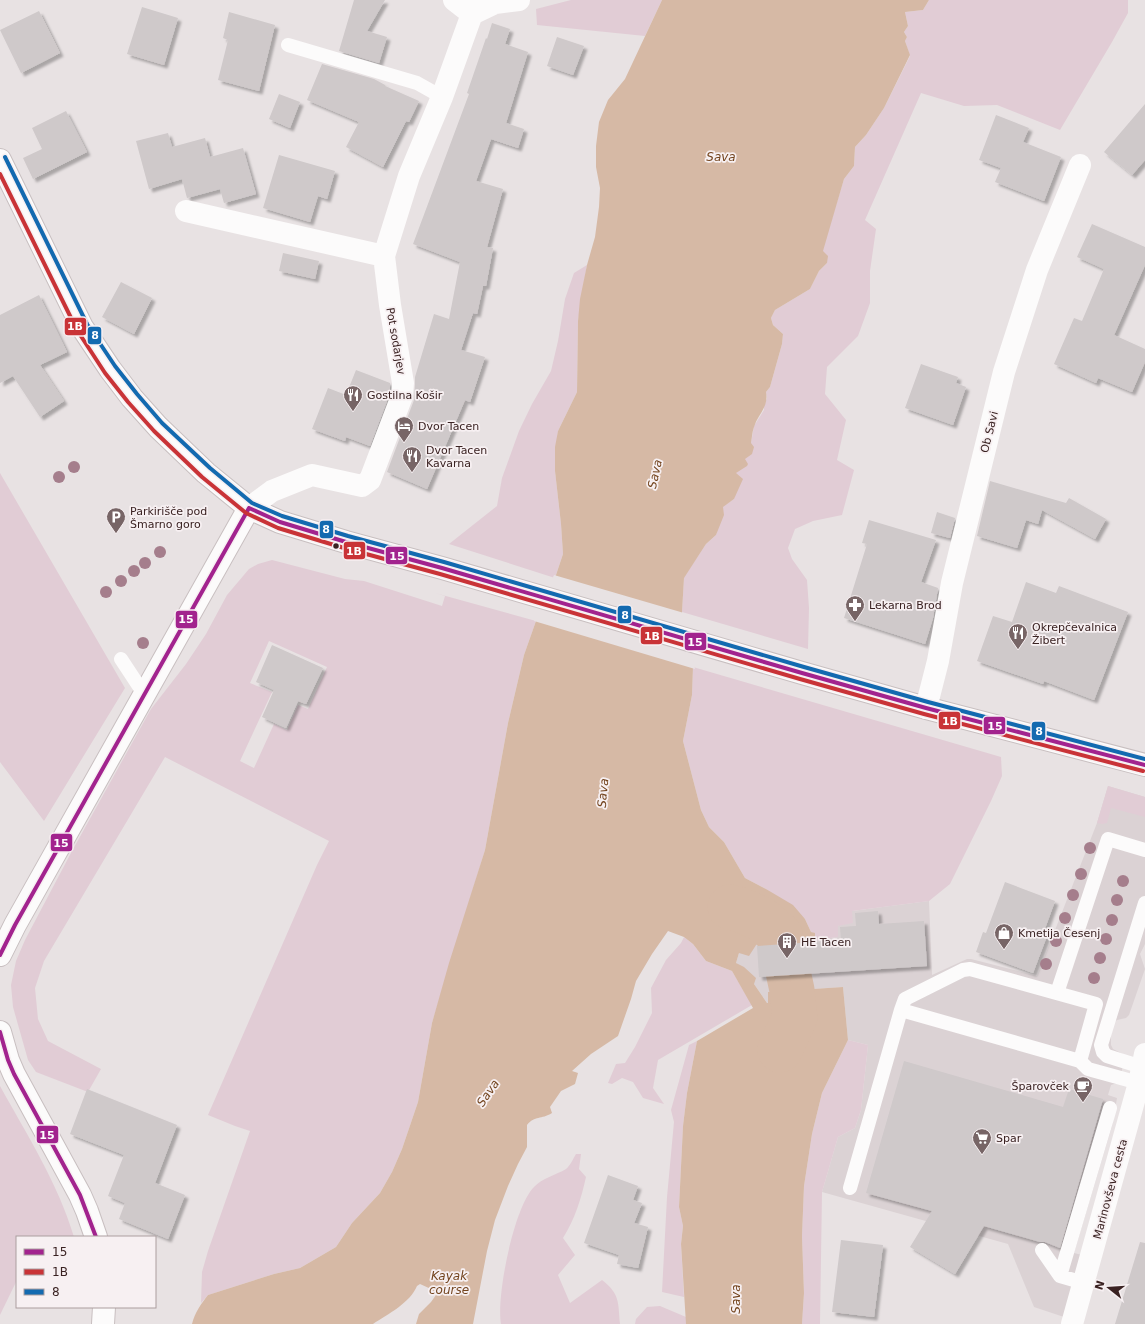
<svg xmlns="http://www.w3.org/2000/svg" width="1145" height="1324" viewBox="0 0 1145 1324" font-family="'DejaVu Sans',sans-serif">
	<style>
		.built { fill: #dbd2d4 }
		.green { fill: #e1ccd5; fill-rule: evenodd }
		.water { fill: #d6b9a5 }
		.pier { fill: #e8e2e3 }
		.lines { fill: none; stroke-linecap: round; stroke-linejoin: round }
		.river { stroke: #d6b9a5; stroke-width: 45 }
		.building { fill: #cfc9ca; filter: url(#shadow) }
		.secondary-casing { stroke: #c8bfc0; stroke-width: 24 }
		.lane { stroke: #fcfbfb; stroke-width: 14 }
		.street { stroke: #fcfbfb; stroke-width: 22 }
		.secondary { stroke: #fcfbfb; stroke-width: 22 }
		.bus-1-casing { stroke: #f7f0f2; stroke-width: 7 }
		.bus-2-casing { stroke: #f7f0f2; stroke-width: 7 }
		.bus-3-casing { stroke: #f7f0f2; stroke-width: 7 }
		.bus-1 { stroke: #a2238e; stroke-width: 4 }
		.bus-2 { stroke: #c93337; stroke-width: 4 }
		.bus-3 { stroke: #136ab0; stroke-width: 4 }
		.tree { fill: #a57e8c }
		.bus-dot { fill: #3a2222; stroke: #f7f0f2; stroke-width: 1.5 }
		.labels { text-anchor: middle; stroke-width: 3.5; stroke-linejoin: round; paint-order: stroke }
		.street-label { font-size: 11px; fill: #3a2222; stroke: #f7f0f2 }
		.poi-label { font-size: 11px; fill: #3a2222; stroke: #f7f0f2; text-anchor: start }
		.water-label { font-size: 12px; font-style: italic; fill: #73441e; stroke: #f7f0f2 }
		.line-badge { stroke: #f7f0f2; stroke-width: 1.5 }
		.badge-label { font-size: 11px; text-anchor: middle; font-weight: bold; fill: #fff }
	</style>
	<defs>
		<filter id="shadow"><feDropShadow dx="3.5" dy="3.5" stdDeviation="1" flood-color="#0004"/></filter>
	</defs>
	<rect width="100%" height="100%" fill="#e8e2e3"/>
	<path class="built" d="M1108,786l37,11v147l-5,10 5,15 -16,46 -3,3 -9,2 -3,2 -3,12v11l2,4 12,6 -6,29h-5l-3,1 -3,10 9,3 -5,28 -38,127 8,2 -18,62 -30,-10 -26,-63 -186,-52 16,-55 17,-9 6,-18 7,-65 -20,-5 -5,-53 -75,5v11h-1l-13,-19 -18,-21 3,-10 18,-11 -9,-7 1,-3 18,7 48,1 23,-3v-11l14,-15 77,-10 3,74 35,-16h4l66,17 60,-153z"/>
	<path class="green" d="M571,0h91l-17,36 -108,-11 -1,-16z
		M929,0h199v13l-16,29 -52,88 -63,-25 -33,1 -43,-13 -56,127 11,9 -6,42v32l-12,33 -31,31 -2,27 21,26 -9,40 17,10 -12,45 -29,6 -18,8 -7,19 4,11 15,21 2,28 -1,41 -126,-37 2,-35 22,-33 10,-9 7,-29 11,-7 2,-26 9,-14 6,-16 3,-17 10,-16v-4l3,-8 -1,-6 4,-5 12,-43 1,-10 -10,-9 -2,-7 4,-8 35,-21 9,-18 8,-8 -5,-12 22,-72 10,-13 1,-19 11,-12 18,-27 26,-52 -5,-15 2,-4 -3,-5 4,-6 -3,-14 18,-2z
		M587,265l-9,56 -1,71 -19,39 -3,40 6,53 2,30 -8,24 -106,-34 48,-38 5,-28 17,-47 13,-27 19,-33 7,-30 7,-42 9,-26z
		M0,473l125,215 -81,133 -44,-59z
		M272,560l73,19 19,2 78,25 3,-10 -10,-3 101,28 -12,34 -16,68 -23,127 -53,173 -14,79 -16,47 -10,23 -12,21 -28,30 -16,24 -36,21 -26,6 -66,21 -7,8 1,-31 6,-21 42,-120 -15,-5 -27,-11 109,-250 12,-24 -164,-84 -121,204 -9,27 3,31 10,22 53,28 -13,23 -52,-20 -8,-12 -15,-53 -2,-22 5,-24 9,-21 47,-89 79,-142 35,-45 20,-30 21,-39 22,-26 9,-5zM269,641l58,26 -19,42 -10,-4 -11,25 -13,-6 -20,44 -14,-7 32,-69 -22,-9z
		M693,667l308,90 1,19 -11,25 -41,83 -21,17 -77,10 1,12 -15,3v11l-23,3v-6l-4,-2 -6,-13 -39,-30 -21,-11 -21,-36 -15,-15 -8,-17 -18,-69 9,-46z
		M1108,786l37,11v20l-34,-9 -4,15 -5,1 -5,-1z
		M684,937l9,7 13,17 26,10 20,34 -94,55 -5,28 11,16 -21,-6 -10,-16 -11,-4 -10,6 -4,-1 8,-19 9,-1 10,-16 17,-34 -1,-25 15,-28 15,-17z
		M848,1040l20,5 -7,65 -6,18 -17,9 -16,55 -2,132h-18l2,-31 -2,-57 2,-50 8,-52 10,-41z
		M697,1041l-10,52 -4,33 -4,81 4,19 -2,18 3,53 -22,-5 5,-95 7,-75 -3,-12 18,-65z
		M0,1086c27,49 58,97 74,151h-57v43l-17,35z
		M576,1154h5l-2,15 7,8c-5,22 -11,42 -23,61l12,17 -17,20 12,28 32,-23c18,14 16,22 18,44h-119c-5,-28 13,-117 33,-137 8,-9 22,-12 32,-18 4,-3 7,-10 10,-15z
		M660,1306l26,11v7h-51l1,-5 11,-12z"/>
	<path class="water" d="M662,0h267l-6,10 -18,2 3,14 -4,6 3,5 -2,4 5,14 -26,53 -18,27 -11,12 -1,19 -10,13 -21,72 5,5 -1,7 -8,8 -9,18 -35,21 -4,8 2,7 10,9 -1,10 -12,43 -4,5c3,15 -8,22 -12,35 -2,5 -2,11 -3,16l3,4 -2,7 -7,5 3,5 -1,2 -11,7 7,6 -9,20 -11,8 1,8 -8,20 -10,9 -22,34 -2,34 11,55 -1,28 -9,46 18,69 8,17 15,15 21,36 21,11 27,16 12,14 6,13 4,1v7l-48,-1 -18,-7v3l9,7 -9,14 -10,-3 -3,10 8,4 12,11 -2,6 13,19h1v-11l75,-5 5,53 -26,53 -10,41 -8,52 -2,50 2,57 -2,31h-116l-5,-80 2,-18 -4,-19 4,-81 4,-33 10,-52 56,-33 -21,-37 -26,-10 -13,-17 -9,-7 -16,-6 -16,23 -16,27 -5,18 -13,37 -27,18 -19,17 6,2 -3,11 -14,7 -11,16 2,6c-11,7 -17,2 -25,12v22l-9,17 -10,22 -13,34 -8,31 -14,73h-57l3,-10 12,-12 5,-7 -5,-6 -11,-5 -3,2c-7,17 -29,28 -44,38h-181c3,-12 9,-20 16,-29l66,-21 26,-6 36,-21 16,-24 28,-30 12,-21 10,-23 16,-47 14,-79 17,-60 36,-113 23,-127 16,-68 12,-34 19,-43 8,-24 -2,-30 -6,-53v-24l3,-16 19,-39 1,-71 2,-22 7,-34 8,-28 4,-30 1,-19 -4,-21v-21l3,-24 9,-22 17,-21z"/>
	<path class="pier" d="M554,575l130,38 11,56 -161,-48z"/>
	<g class="lines">
		<path class="river" d="M730,907l11,3 20,9 19,16 12,55 3,27 -15,33"/>
	</g>
	<path class="building" d="M354,0h31l-18,31 20,6 -8,26 -40,-12z
		M142,7l36,11 -14,47 -37,-11z
		M39,11l21,42 -39,20 -21,-43z
		M229,12l46,13 -16,66 -41,-11 10,-40 -5,-2z
		M492,23l18,6 -5,15 23,8 -22,71 18,6 -6,19 -27,-9 -15,42 27,8 -16,58 6,1 -7,38h-3l-6,28 -4,-1 -12,37 24,7 -15,45 -5,-2 -38,89 -40,-17 27,-72 1,-16v-7l19,-63 15,5 11,-57 -47,-18 56,-150 -2,-1 19,-55 1,1z
		M557,37l27,9 -11,29 -26,-9z
		M322,64l52,15 11,6v1l34,15 -10,21 -3,-1 -23,46 -37,-20 13,-25 -52,-22z
		M279,94l21,8 -10,26 -21,-9z
		M1145,104v56l-13,15 -28,-23z
		M66,111l21,41 -54,27 -10,-21 19,-9 -10,-21z
		M996,115l33,13 -6,14 38,15 -17,44 -49,-19 6,-14 -22,-8z
		M168,133l4,14 33,-9 5,19 33,-9 13,46 -32,9 -4,-14 -33,9 -5,-19 -33,10 -13,-48z
		M279,155l56,16 -8,28 -9,-3 -8,26 -47,-14z
		M1092,224l53,23v18l-31,70 31,14v13l-13,30 -34,-14 -2,5 -42,-19 20,-46 8,3 22,-52 -27,-12z
		M283,253l36,8 -4,18 -36,-8z
		M121,282l31,16 -18,36 -32,-17z
		M39,295l28,57 -27,13 24,36 -24,16 -27,-41 -13,7v-68z
		M921,364l37,13 -2,6 10,4 -13,38 -48,-17z
		M356,370l34,13v10l-20,53 -24,-9 -1,4 -33,-12 16,-41 18,7z
		M990,481l76,22 3,-5 37,21 -11,20 -53,-29 -4,14 -12,-4 -9,28 -40,-12z
		M937,512l18,6 -5,20 -19,-5z
		M869,520l67,20 -15,42 17,6 -5,30 -8,26 -81,-26 23,-74 -5,-1z
		M1026,582l30,11 3,-7 69,26 -34,88 -50,-19 -1,3 -66,-23 16,-45 19,6z
		M272,645l51,23 -17,36 -8,-3 -12,27 -24,-11 12,-27 -18,-8z
		M1005,882l50,19 -12,33 4,2 -14,37 -57,-21 7,-20 3,1z
		M878,911l1,13 45,-3 3,45 -168,11 -2,-31 84,-6 -1,-13 16,-1 -1,-13z
		M904,1061l159,46 6,-18 34,10 -43,149 -15,-6h-5l-56,-16 -29,48 -45,-27 22,-36 -66,-18z
		M87,1089l90,36 -22,58 30,12 -17,44 -49,-20 6,-16 -17,-7 16,-41 -54,-21z
		M608,1175l30,11 -5,14 9,3 -8,20 14,4 -10,41 -21,-4 2,-9 -35,-12z
		M841,1240l42,5 -9,72 -42,-5z
		M1140,1242l5,1v81h-30z"/>
	<g class="lines">
		<g class="secondary-casing">
			<path id="secondary" d="M0,160l82,167 28,42 22,29 26,29 48,46 43,35 31,14 66,20 96,26 360,105 124,35 219,57
				M0,955l15,-30 234,-417
				M0,1032l8,28 6,14 66,121 7,16 9,26
				M103,1324l1,-17"/>
		</g>
		<path class="lane" d="M288,45l129,38 25,14
			M121,659l23,35
			M1057,993l51,-154 37,11
			M1080,1061l16,-57 -126,-35 -7,1 -58,29 -4,11 179,51 8,8 51,14
			M1142,1067l-35,-11 -4,-4 -2,-7 44,-142
			M850,1188l51,-178
			M1042,1250l18,26
			M1084,1283l-24,-7 50,-168"/>
		<path class="street" d="M454,0l18,14 23,-11 24,-3
			M186,211l198,45
			M249,508l23,-17 40,-16 50,11 8,-6 32,-84 1,-13 -13,-78 -6,-49 25,-80 33,-79 35,-97
			M926,708l12,-47 14,-78 52,-211 33,-102 43,-105
			M1072,1324l67,-241 6,-29"/>
		<use href="#secondary" class="secondary"/>
		<g class="bus-1-casing">
			<path id="bus-1" d="M249,508l31,14 66,20 96,26 360,105 124,35 219,57
				M0,955l15,-30 234,-417
				M0,1032l8,28 6,14 66,121 16,42"/>
		</g>
		<g class="bus-2-casing">
			<path id="bus-2" d="M0,174l77,156 28,43 23,29 26,29 48,46 44,36 32,15 66,20 96,26 360,105 124,35 219,57"/>
		</g>
		<g class="bus-3-casing">
			<path id="bus-3" d="M5,157l82,167 28,42 22,28 25,29 48,45 42,35 30,13 66,20 96,26 360,105 124,35 217,57"/>
		</g>
		<use href="#bus-1" class="bus-1"/>
		<use href="#bus-2" class="bus-2"/>
		<use href="#bus-3" class="bus-3"/>
	</g>
	<g class="tree">
		<circle cx="74" cy="467" r="6"/>
		<circle cx="59" cy="477" r="6"/>
		<circle cx="160" cy="552" r="6"/>
		<circle cx="145" cy="563" r="6"/>
		<circle cx="134" cy="571" r="6"/>
		<circle cx="121" cy="581" r="6"/>
		<circle cx="106" cy="592" r="6"/>
		<circle cx="143" cy="643" r="6"/>
		<circle cx="1090" cy="848" r="6"/>
		<circle cx="1081" cy="874" r="6"/>
		<circle cx="1123" cy="881" r="6"/>
		<circle cx="1073" cy="895" r="6"/>
		<circle cx="1117" cy="900" r="6"/>
		<circle cx="1065" cy="918" r="6"/>
		<circle cx="1112" cy="920" r="6"/>
		<circle cx="1106" cy="939" r="6"/>
		<circle cx="1056" cy="941" r="6"/>
		<circle cx="1100" cy="958" r="6"/>
		<circle cx="1046" cy="964" r="6"/>
		<circle cx="1094" cy="978" r="6"/>
	</g>
	<defs>
		<g id="restaurant-pin" transform="scale(1)"><path d="M0 17L-7.5 6A9.5 9.5 0 1 1 7.5 6Z" fill="#776566" stroke="#f7f0f2"/><path d="M-5-6h1v4h1v-4h1v4h1v-4h1v5L-1.5 .5V6h-2V.5L-5-1ZM5-6V6H3V1.5H1.5Q1.5-4 5-6Z" fill="#fff"/></g>
		<g id="hotel-pin" transform="scale(1)"><path d="M0 17L-7.5 6A9.5 9.5 0 1 1 7.5 6Z" fill="#776566" stroke="#f7f0f2"/><path d="M-6-4.5h1.5V1H6V5H4.5V3h-9V5H-6ZM-4 0a1.8 1.8 0 1 1 3.6 0ZM.5 0V-2.5h3Q6-2.5 6 0Z" fill="#fff"/></g>
		<g id="parking-pin" transform="scale(1)"><path d="M0 17L-7.5 6A9.5 9.5 0 1 1 7.5 6Z" fill="#776566" stroke="#f7f0f2"/><path d="M-3.5-5.5H1a3.5 3.5 0 0 1 0 7H-1V5.5H-3.5ZM-1-3.4V-.6H.8a1.4 1.4 0 0 0 0-2.8Z" fill="#fff"/></g>
		<g id="pharmacy-pin" transform="scale(1)"><path d="M0 17L-7.5 6A9.5 9.5 0 1 1 7.5 6Z" fill="#776566" stroke="#f7f0f2"/><path d="M-2-6h4v4h4v4h-4v4h-4v-4h-4v-4h4Z" fill="#fff"/></g>
		<g id="shop-pin" transform="scale(1)"><path d="M0 17L-7.5 6A9.5 9.5 0 1 1 7.5 6Z" fill="#776566" stroke="#f7f0f2"/><path d="M-5-2.5h2.3a2.7 3.5 0 0 1 5.4 0H5L5.5 6h-11ZM-1.5-2.5h3a1.5 2.3 0 0 0-3 0Z" fill="#fff"/></g>
		<g id="building-pin" transform="scale(1)"><path d="M0 17L-7.5 6A9.5 9.5 0 1 1 7.5 6Z" fill="#776566" stroke="#f7f0f2"/><path d="M-4-6H4V6H1V3H-1V6H-4ZM-2.5-4.3h1.7v1.8h-1.7ZM.8-4.3h1.7v1.8H.8ZM-2.5-1h1.7V.8h-1.7ZM.8-1h1.7V.8H.8Z" fill="#fff"/></g>
		<g id="cafe-pin" transform="scale(1)"><path d="M0 17L-7.5 6A9.5 9.5 0 1 1 7.5 6Z" fill="#776566" stroke="#f7f0f2"/><path d="M-5.5-4.5H6V0H3Q3 3.5 0 3.5H-2.5Q-5.5 3.5-5.5 0ZM3-3.2v2h1.7v-2ZM-6 4.5H4V6H-6Z" fill="#fff"/></g>
		<g id="supermarket-pin" transform="scale(1)"><path d="M0 17L-7.5 6A9.5 9.5 0 1 1 7.5 6Z" fill="#776566" stroke="#f7f0f2"/><path d="M-6-5.5h2.5l.6 2H6L4.5 2H-2.5L-4.4-4H-6ZM-1.5 3.2a1.3 1.3 0 1 0 .1 0ZM3 3.2a1.3 1.3 0 1 0 .1 0Z" fill="#fff"/></g>
	</defs>
	<g fill-rule="evenodd">
		<use href="#restaurant-pin" x="353" y="395"/>
		<use href="#hotel-pin" x="404" y="426"/>
		<use href="#restaurant-pin" x="412" y="456"/>
		<use href="#parking-pin" x="116" y="517"/>
		<use href="#pharmacy-pin" x="855" y="605"/>
		<use href="#restaurant-pin" x="1018" y="633"/>
		<use href="#shop-pin" x="1004" y="933"/>
		<use href="#building-pin" x="787" y="942"/>
		<use href="#cafe-pin" x="1083" y="1086"/>
		<use href="#supermarket-pin" x="982" y="1138"/>
	</g>
	<circle class="bus-dot" cx="336" cy="546" r="3.5"/>
	<g class="labels">
		<g class="street-label">
			<text transform="translate(396 341) rotate(80)" y="4">Pot sodarjev</text>
			<text transform="translate(989 432) rotate(-76)" y="4">Ob Savi</text>
			<text transform="translate(1110 1189) rotate(-75)" y="4">Marinovševa cesta</text>
		</g>
		<g class="poi-label">
			<text x="367" y="399">Gostilna Košir</text>
			<text x="418" y="430">Dvor Tacen</text>
			<text x="426" y="454">Dvor Tacen<tspan x="426" dy="13">Kavarna</tspan></text>
			<text x="130" y="515">Parkirišče pod<tspan x="130" dy="13">Šmarno goro</tspan></text>
			<text x="869" y="609">Lekarna Brod</text>
			<text x="1032" y="631">Okrepčevalnica<tspan x="1032" dy="13">Žibert</tspan></text>
			<text x="1018" y="937">Kmetija Česenj</text>
			<text x="801" y="946">HE Tacen</text>
			<text x="1069" y="1090" text-anchor="end">Šparovček</text>
			<text x="996" y="1142">Spar</text>
		</g>
		<g class="water-label">
			<text x="721" y="161">Sava</text>
			<text transform="translate(655 474) rotate(-78)" y="4">Sava</text>
			<text transform="translate(603 793) rotate(-85)" y="4">Sava</text>
			<text transform="translate(488 1093) rotate(-56)" y="4">Sava</text>
			<text x="449" y="1280">Kayak<tspan x="449" dy="14">course</tspan></text>
			<text transform="translate(736 1299) rotate(-90)" y="4">Sava</text>
		</g>
	</g>
	<g class="line-badge">
		<rect x="64" y="317" width="23" height="19" rx="4" fill="#c93337"/>
		<rect x="87" y="326" width="15" height="19" rx="4" fill="#136ab0"/>
		<rect x="319" y="520" width="15" height="19" rx="4" fill="#136ab0"/>
		<rect x="343" y="541" width="23" height="19" rx="4" fill="#c93337"/>
		<rect x="385" y="546" width="23" height="19" rx="4" fill="#a2238e"/>
		<rect x="617" y="605" width="15" height="19" rx="4" fill="#136ab0"/>
		<rect x="175" y="610" width="23" height="19" rx="4" fill="#a2238e"/>
		<rect x="640" y="626" width="23" height="19" rx="4" fill="#c93337"/>
		<rect x="684" y="632" width="23" height="19" rx="4" fill="#a2238e"/>
		<rect x="938" y="711" width="23" height="19" rx="4" fill="#c93337"/>
		<rect x="983" y="716" width="23" height="19" rx="4" fill="#a2238e"/>
		<rect x="1031" y="721" width="15" height="20" rx="4" fill="#136ab0"/>
		<rect x="50" y="833" width="23" height="19" rx="4" fill="#a2238e"/>
		<rect x="36" y="1125" width="23" height="19" rx="4" fill="#a2238e"/>
	</g>
	<g class="badge-label">
		<text x="75" y="330">1B</text>
		<text x="95" y="339">8</text>
		<text x="326" y="533">8</text>
		<text x="354" y="555">1B</text>
		<text x="397" y="560">15</text>
		<text x="625" y="619">8</text>
		<text x="186" y="623">15</text>
		<text x="652" y="640">1B</text>
		<text x="695" y="646">15</text>
		<text x="950" y="725">1B</text>
		<text x="995" y="730">15</text>
		<text x="1039" y="735">8</text>
		<text x="61" y="847">15</text>
		<text x="47" y="1139">15</text>
	</g>
	<rect x="16" y="1236" width="140" height="72" fill="#f7f0f2" stroke="#ab9e9f"/>
	<rect x="24" y="1249" width="20" height="6" fill="#a2238e" stroke="#ab9e9f"/>
	<text x="52" y="1256" font-size="12" fill="#3a2222">15</text>
	<rect x="24" y="1269" width="20" height="6" fill="#c93337" stroke="#ab9e9f"/>
	<text x="52" y="1276" font-size="12" fill="#3a2222">1B</text>
	<rect x="24" y="1289" width="20" height="6" fill="#136ab0" stroke="#ab9e9f"/>
	<text x="52" y="1296" font-size="12" fill="#3a2222">8</text>
	<g transform="translate(1109 1288) rotate(287)" stroke="#f7f0f2" stroke-width="3" paint-order="stroke">
	<path d="M0-3L7 15L0 10L-7 15Z" fill="#3a2222"/>
	<text y="-6" font-size="11" font-weight="bold" text-anchor="middle" fill="#3a2222">N</text>
	</g>
</svg>
